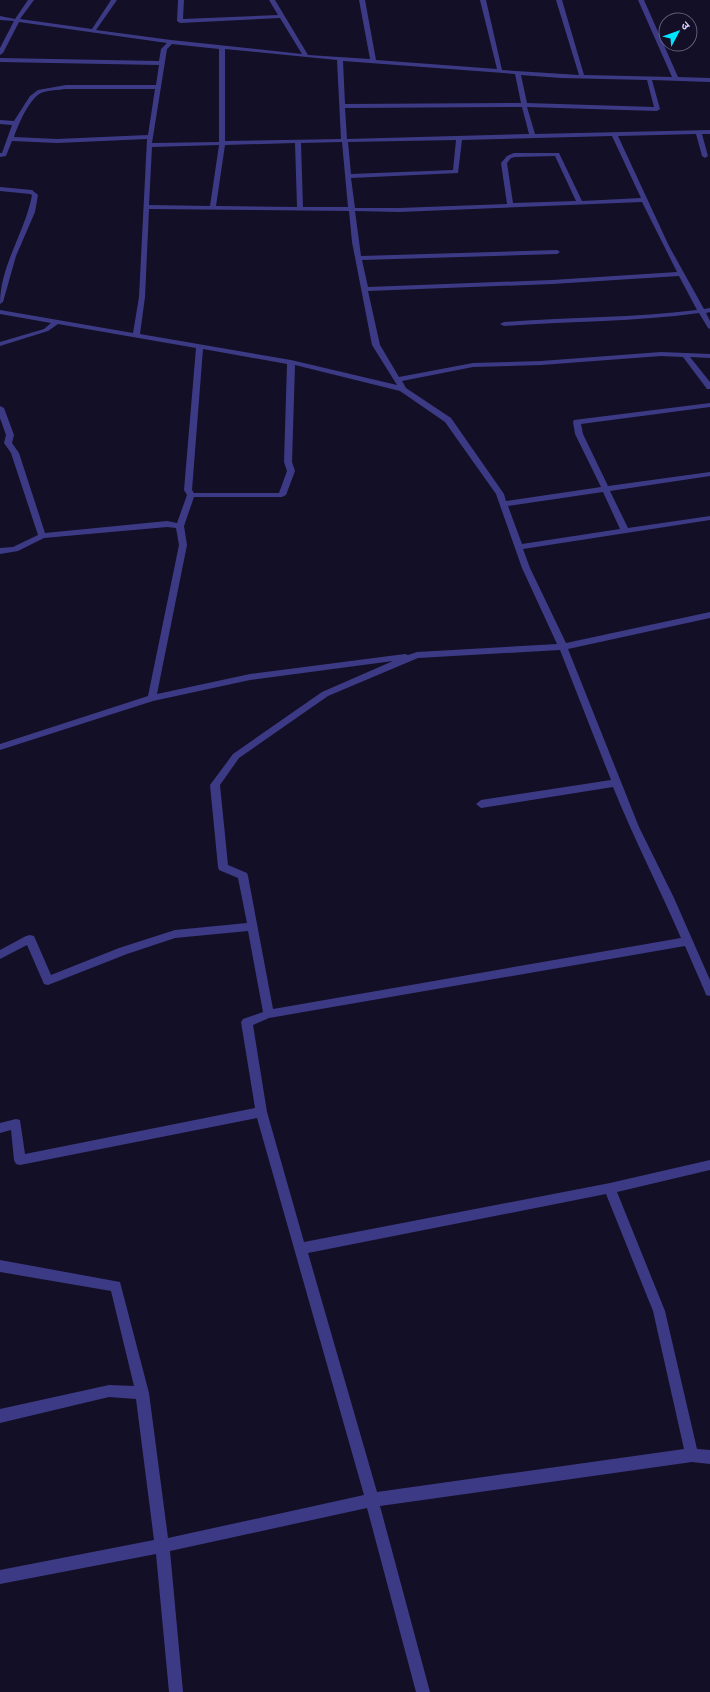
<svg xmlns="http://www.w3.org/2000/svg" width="710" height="1692" viewBox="0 0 710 1692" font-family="'Alegreya Sans','Noto Sans Devanagari',sans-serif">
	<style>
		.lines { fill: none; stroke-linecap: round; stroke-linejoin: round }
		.minor { fill: #3d3a85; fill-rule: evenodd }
	</style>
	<rect width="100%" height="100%" fill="#130f26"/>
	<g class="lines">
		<path class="minor" d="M28,0h6l-14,19 72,10 19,-29h6l-21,30 75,10 131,14 -22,-36 -100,5 -3,-2 1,-21h6l-1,19 95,-4 -9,-15h6l33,55 62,4 -11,-59h6l11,60 121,9 -17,-69h6l16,70 77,5 -23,-75h6l22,75 88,2 -34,-77h6l34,77 32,1v4l-58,-2 8,29 -3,2 -130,-4 8,27 175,-4v4h-8l6,22 -3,2 -3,-2 -6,-22 -78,2 51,110 35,63 6,-1v4l-4,1 4,8v8l-2,-1 -9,-15c-65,9 -130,8 -195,13l-4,-2 4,-2c64,-5 129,-4 193,-12l-18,-34 -127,8 -184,7 12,54 19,32 74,-14 68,-2 120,-9 49,2v4l-20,-1 20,25v7h-3l-24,-32 -22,-1 -120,9 -68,2 -71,14 4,7 45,30 53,76 2,7 95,-14 -26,-53 -2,-12 1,-2 136,-17v4l-129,17 2,10 25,52 102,-14v4l-100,15 18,37 82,-12v4l-187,29 7,19 36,75 144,-31v6l-142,31 71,178 35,71 36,82v16l-4,-1 -1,-3 -20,-46 -416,72 -16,7 14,87 37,130 306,-59 100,-23v10l-93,22 48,119 32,138 13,1v14l-18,-2 -312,44 50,186h-14l-49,-184 -197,43 13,141h-14l-13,-138 -156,30v-14l154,-30 -18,-141 -27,-2 -109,26v-14l109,-24 25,1 -23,-95 -111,-19v-12l120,22 29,111 19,145 196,-43 -107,-377 -237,47 -4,-1 -2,-4 -3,-30 -11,3v-10l16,-4 4,1 5,34 230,-46 -14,-86 2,-3 20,-7 -15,-81 -73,7 -48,16 -79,31 -4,-1 -17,-39 -27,14v-9l26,-14 4,-1 4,1 17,39 68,-27 56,-18 72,-7 -9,-45 -19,-8 -1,-3 -8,-82 23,-31 89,-62 71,-31 -143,19 -97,21 -153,49v-6l148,-48 31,-151 -3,-17 -9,-1 -123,11 -26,13 -18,3v-6l13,-1 25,-12 -27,-82 -7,-10 2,-8 -6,-17v-12l4,2 10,27 -2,8 7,10 26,80 122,-12 10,2 10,-28 -3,-5 12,-142 -138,-24 -10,7 -48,15v-4l44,-13 7,-6 -51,-9v-4l133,23 6,-36 8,-158 -90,4 -45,-2 -6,15 -6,1v-4h2l10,-28 -12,-1v-4l14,1 16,-25 8,-6 28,-5h90l3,-20 -159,-3v-4l159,3 2,-12 6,-6 -148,-21 -16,31 -3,2v-7l14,-27 -14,-1v-4l15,3zM172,44l47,5v93l-67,1 15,-94zM225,49l112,11 4,79 -116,2zM343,61l172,13 6,29 -176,1zM521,75l40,3 86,2 7,27 -127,-4zM66,89h89l-7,46 -91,4 -43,-2c4,-12 15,-38 27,-44 7,-3 18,-3 25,-4zM522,107l7,27 -182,5 -2,-31zM612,136l29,62 -59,3 -23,-48h-45l-7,3 -6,7 6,41 -108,4h-44l-4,-30 107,-5 4,-33zM456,140l-3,30 -102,4 -3,-32zM342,142l6,65h-45l-2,-64zM295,143l2,64 -81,-1 9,-61zM219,145l-9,61 -61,-1 3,-58zM555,156l21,45 -63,2 -6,-40 4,-5 4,-1zM642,202l35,70 -125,8 -184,7 -6,-27 195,-6 3,-2 -3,-2 -196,6 -6,-45 44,1zM149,209l200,2 3,31 20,103 25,40 -106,-25 -151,-26 5,-37zM203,349l84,15 -3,98 3,9 -8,22h-85l-2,-3zM295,365l105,26 45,31 51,72 26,74 35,76 -140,8 -9,3 -3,-1 -155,20 -93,20 30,-149 -3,-19 10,-29h88l4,-2 9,-24 -3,-9zM603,492l17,37 -98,15 -14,-38zM560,650l51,130 -130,20 -5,4 5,4 132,-21c21,52 46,100 68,151l-408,71 -25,-133 -1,-3 -19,-8 -8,-80 19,-27 89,-62 90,-38zM606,1194l47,117 31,138 -307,43 -69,-239z
			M0,187l32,3 6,5 -3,17 -19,44 -13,46 -3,2c0,-39 25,-71 32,-109l-2,-1 -30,-3z"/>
	</g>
	<g transform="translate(678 32) rotate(49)"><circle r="19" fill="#130f26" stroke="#625e7d"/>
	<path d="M0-3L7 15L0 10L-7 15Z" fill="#00e5ff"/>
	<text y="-6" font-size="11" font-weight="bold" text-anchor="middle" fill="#d9d4ff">उ</text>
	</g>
</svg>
